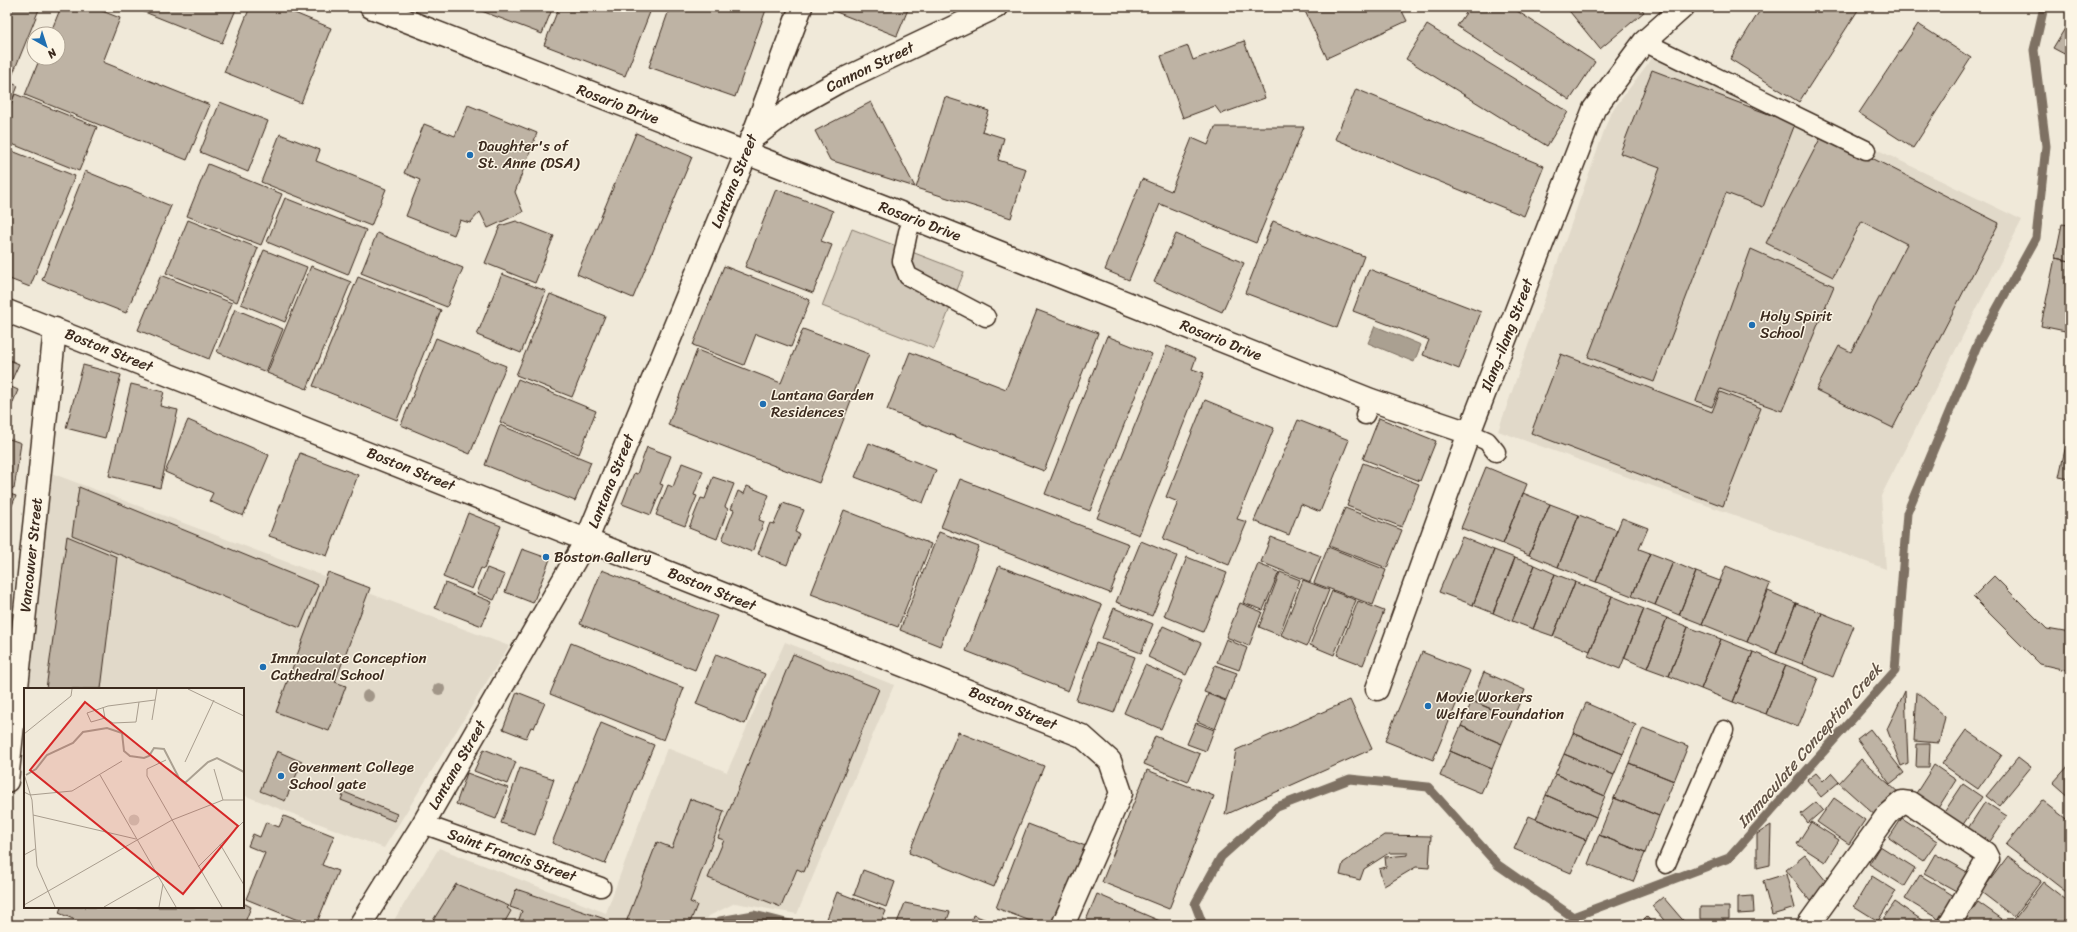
<svg xmlns="http://www.w3.org/2000/svg" width="2077" height="932" viewBox="0 0 2077 932" font-family="Sriracha,sans-serif">
	<style>
		.built { fill: #e1d9c9 }
		.green { fill: #d2c9ba; stroke: #867a6c }
		.water { fill: #aaa091; stroke: #7e7163 }
		.lines { fill: none; stroke-linecap: round; stroke-linejoin: round }
		.stream { stroke: #7e7163; stroke-width: 9 }
		.building { fill: #beb3a4; stroke: #3b2a1e }
		.lane-casing { stroke: #3b2a1e; stroke-width: 21 }
		.street-casing { stroke: #3b2a1e; stroke-width: 25 }
		.lane { stroke: #fcf5e5; stroke-width: 18 }
		.street { stroke: #fcf5e5; stroke-width: 22 }
		.tree { fill: #a19688 }
		.poi-dot { fill: #1f6fb2; stroke: #fcf5e5; stroke-width: 1.5 }
		.labels { text-anchor: middle; stroke-width: 3; stroke-linejoin: round; paint-order: stroke }
		.street-label { font-size: 15px; fill: #3b2a1e; stroke: #fcf5e5 }
		.poi-label { font-size: 15px; fill: #3b2a1e; stroke: #fcf5e5; text-anchor: start }
		.water-label { font-size: 16px; font-style: italic; fill: #625346; stroke: #fcf5e5 }
		.inset-river { fill: none; stroke: #aaa091; stroke-width: 2 }
		.inset-road { fill: none; stroke: #a89d8e; stroke-width: 1 }
		.view { fill: #d62828; fill-opacity: 0.15; stroke: #d62828; stroke-width: 2 }
		.inset-edge { fill: none; stroke: #3b2a1e; stroke-width: 2 }
	</style>
	<rect width="100%" height="100%" fill="#f0e9d9"/>
	<filter id="ink" filterUnits="userSpaceOnUse"><feTurbulence type="fractalNoise" baseFrequency=".025" numOctaves="2"/><feDisplacementMap in="SourceGraphic" scale="8" xChannelSelector="R" yChannelSelector="G"/><feConvolveMatrix kernelMatrix="1 2 1 2 8 2 1 2 1" color-interpolation-filters="sRGB"/></filter>
	<g filter="url(#ink)">
		<path class="built" d="M1662,45l360,175 -141,276 5,73 -388,-138 112,-317z
			M51,473l458,173 -125,202 -141,-53v-106h-215z
			M785,642l109,43 -97,229 -62,-11 -26,13 -6,9h-312l48,-77 167,65 61,-165 60,24z"/>
		<path class="green" d="M852,229l112,43 -30,77 -112,-43z"/>
		<path class="water" d="M1375,326l46,19 -7,17 -46,-19z"/>
		<g class="lines">
			<path class="stream" d="M716,925l4,-4 34,-6 40,10
				M1203,925l-8,-21 26,-47 56,-50 73,-28 78,8 70,78 75,52 156,-59 166,-187 12,-158 71,-170 58,-105 10,-92 -12,-96 10,-43"/>
		</g>
		<path class="building" d="M7,7h33l-28,69 -5,-2z
			M61,7h31l28,11 -17,44 107,43 -23,55 -162,-65 15,-37h18v-24h-8z
			M132,7h105l-15,36z
			M250,7h30l51,21 -30,75 -77,-31z
			M471,7h82l-11,27z
			M559,7h93l-27,69 -81,-31z
			M670,7h97l-32,90 -86,-30z
			M832,7h77l-12,29 -66,-26z
			M1303,7h97l7,14 -80,37z
			M1470,7h41l84,55 -25,38 -113,-74z
			M1566,7h74l4,5 -44,37z
			M1762,7h98l-61,95 -69,-43z
			M2070,20v37l-17,-9z
			M1918,24l53,34 -58,90 -54,-35z
			M1427,25l141,87 -21,34 -141,-87z
			M1244,41l21,57 -44,16 -6,-8 -32,12 -22,-62 27,-10 5,14z
			M1652,70l143,54 -32,83 -37,-14 -72,189 -66,-25 72,-189 -40,-15z
			M7,81l11,5 -11,27z
			M1356,89l188,77 -20,50 -189,-77z
			M15,94l82,33 -18,44 -72,-29v-28z
			M945,97l44,14 -7,20 22,7 -6,22 28,9 -15,49 -95,-30z
			M220,102l48,19 -20,51 -48,-20z
			M871,102l44,85 -85,-27 -15,-29z
			M468,105l69,28 -22,59 8,20 -35,16 -8,-16 -10,11 -10,-3 -6,15 -48,-19 14,-36 -16,-7 20,-49 31,12z
			M1215,127h89l-48,116 -96,-39 -31,76 -24,-10 37,-91 29,12 21,-53 16,7z
			M636,133l56,24 -59,141 -56,-24z
			M1823,133l176,90 -106,205 -77,-38 23,-44 12,6 56,-108 -45,-23 -29,56 -67,-34z
			M280,134l40,16 -4,11 70,28 -15,37 -110,-44z
			M7,149l68,27 -45,111 -23,-9z
			M208,164l74,30 -21,51 -74,-29z
			M85,171l86,35 -45,107 -84,-33z
			M776,189l57,22 -12,30 11,4 -19,48 -68,-26z
			M285,198l81,32 -18,45 -81,-33z
			M188,220l70,28 -21,54 -71,-29z
			M516,221l38,15 -19,47 -50,-20 15,-37z
			M1273,221l91,35 -27,72 -92,-35z
			M2062,224l8,1v36l-15,-3z
			M377,233l86,35 -16,39 -86,-34z
			M1176,234l68,29 -22,49 -68,-30z
			M1751,249l83,37 -52,125 -62,-22 -8,18 -16,-6z
			M264,250l43,17 -22,55 -44,-18z
			M2055,258l15,3v71l-29,-6z
			M311,266l40,16 -44,107 -40,-16z
			M724,266l86,34 -19,47 -35,-13 -12,31 -51,-20z
			M1369,269l112,43 -22,57 -36,-14 6,-15 -76,-29z
			M502,274l44,17 -25,62 -44,-18z
			M161,275l71,28 -23,56 -71,-29z
			M358,277l83,33 -44,110 -84,-34z
			M550,294l55,22 -33,81 -56,-22z
			M235,309l48,20 -17,43 -49,-20z
			M1037,310l61,23 -54,138 -157,-61 23,-58 96,37z
			M803,329l66,25 -50,129 -151,-58 29,-75 84,33z
			M1107,336l45,18 -62,157 -45,-17z
			M436,338l70,28 -36,88 -69,-29z
			M1167,346l29,12 -4,11 12,4 -65,162 -42,-17z
			M1561,354l151,58 8,-20 41,16 -38,98 -192,-73z
			M7,359l12,5 -10,22 9,4 -11,27z
			M83,365l38,10 -16,63 -39,-10z
			M518,379l78,32 -17,43 -79,-32z
			M131,384l33,8 -4,14 18,4 -18,78 -51,-12z
			M1205,400l69,28 -37,91 10,3 -18,43 -66,-26 15,-37 -12,-5z
			M1379,418l57,23 -16,40 -57,-22z
			M188,420l81,35 -26,61 -34,-15 4,-8 -48,-21z
			M1298,420l51,20 -29,72 -19,-8 -12,31 -35,-14z
			M500,425l91,37 -16,39 -90,-36z
			M2070,426v53l-11,-2z
			M7,438l14,5 -7,46 -7,-3z
			M869,443l67,27 -13,33 -68,-26z
			M647,447l24,9 -11,28 3,1 -12,30 -29,-11 12,-31 3,1z
			M300,453l58,22 -31,81 -58,-20z
			M682,463l21,8 -9,24 3,1 -12,30 -29,-11 12,-30 5,2z
			M1363,463l56,21 -17,43 -55,-21z
			M1486,467l41,17 -24,60 -42,-16z
			M713,477l21,7 -9,23 3,2 -11,30 -28,-11 12,-30 4,1z
			M960,479l169,65 -19,49 -169,-66z
			M747,486l22,9 -10,25 5,2 -12,30 -30,-12 12,-30 -3,-1 7,-18 6,3z
			M79,487l239,98 -18,43 -228,-93z
			M7,493l9,3 -9,21z
			M1523,493l27,11 -21,51 -26,-11z
			M783,503l21,7 -9,22 4,2 -12,31 -29,-11 12,-31 4,1z
			M1550,504l29,11 -21,52 -29,-12z
			M1345,508l57,22 -15,38 -58,-22z
			M844,510l87,34 -33,83 -87,-33z
			M468,513l33,13 -17,43 -3,-1 -9,21 -29,-12z
			M1579,515l38,15 -21,52 -38,-15z
			M1622,518l26,10 -9,21 11,4 -18,43 -36,-14z
			M939,532l40,15 -39,99 -40,-16z
			M67,536l50,21 -16,132h-55z
			M1271,537l50,19 -11,26 -49,-20z
			M1462,537l32,13 -21,55 -34,-13z
			M1141,541l36,15 -25,60 -36,-14z
			M1328,547l58,23 -13,35 -59,-22z
			M522,549l28,10 -17,44 -28,-11z
			M1494,550l21,8 -22,55 -20,-8z
			M1650,553l23,9 -18,43 -23,-9z
			M1187,557l40,16 -24,59 -39,-16z
			M1515,558l20,7 -23,56 -19,-8z
			M1673,562l23,10 -17,43 -24,-10z
			M1258,564l21,8 -16,38 -20,-7z
			M1535,565l20,9 -22,55 -21,-8z
			M999,566l103,39 -34,86 -102,-40z
			M1726,566l44,18 -23,58 -45,-18z
			M487,568l18,7 -11,25 -17,-7z
			M602,570l115,46 -22,54 -115,-46z
			M328,572l42,16 -35,94 11,4 -17,45 -53,-19z
			M1280,572l20,8 -21,55 -20,-8z
			M1696,572l24,9 -18,43 -23,-9z
			M1555,574l20,8 -22,54 -20,-7z
			M1994,576l53,53 23,4v38l-30,-7 -67,-67z
			M1303,580l26,10 -22,56 -26,-11z
			M1575,582l37,14 -22,55 -37,-15z
			M445,583l47,19 -10,24 -47,-18z
			M1332,591l24,9 -22,55 -24,-10z
			M1768,591l28,12 -20,51 -29,-12z
			M1612,596l32,13 -24,60 -32,-13z
			M1358,601l26,10 -21,54 -26,-10z
			M1240,603l22,9 -13,34 -23,-9z
			M1796,603l26,10 -20,51 -26,-10z
			M1114,608l39,16 -12,29 -39,-15z
			M1644,609l23,9 -20,50 -23,-10z
			M1822,613l32,13 -21,51 -31,-13z
			M1667,618l21,9 -19,49 -22,-8z
			M1163,626l38,17 -15,32 -38,-18z
			M1688,627l33,12 -20,50 -32,-13z
			M1226,639l21,9 -8,22 -22,-8z
			M1721,639l32,13 -20,50 -32,-13z
			M571,643l113,45 -20,52 -114,-46z
			M1096,643l39,14 -21,56 -38,-13z
			M1422,652l48,19 -37,89 -48,-19z
			M1753,652l33,13 -20,49 -33,-12z
			M716,654l49,20 -20,50 -49,-20z
			M793,654l86,35 -75,183 -7,-3 -16,38 -73,-29 16,-38 -6,-2z
			M1145,665l37,16 -21,48 -37,-16z
			M1215,665l22,8 -11,27 -22,-8z
			M1786,665l32,13 -20,49 -32,-13z
			M1484,672l41,18 -12,28 -41,-17z
			M1905,691l3,72 -7,3 -14,-37z
			M517,692l28,11 -11,25 -3,-1 -5,11 -23,-9z
			M1917,692l28,25 -6,26 -25,-2z
			M1208,694l18,7 -11,28 -18,-8z
			M1350,700l22,49 -147,66 11,-65z
			M1472,701l41,17 -11,26 -41,-18z
			M1586,703l50,22 -13,29 -50,-21z
			M601,723l53,22 -49,119 -53,-21z
			M1196,723l18,7 -8,21 -19,-7z
			M1461,726l41,18 -10,25 -42,-18z
			M1643,728l45,18 -14,35 -45,-18z
			M1870,729l34,44 -14,11 -33,-45z
			M1966,730l36,25 -24,34 -36,-25z
			M958,732l86,34 -50,121 -85,-34z
			M1573,733l50,21 -9,21 -50,-21z
			M1155,736l45,18 -12,28 -44,-18z
			M1917,744h13l-1,23h-13z
			M484,749l32,13 -9,22 -33,-13z
			M277,751l25,11 -17,39 -25,-10z
			M1450,751l42,18 -11,24 -41,-17z
			M1564,754l50,21 -9,21 -50,-22z
			M2018,757l13,10 -32,39 -13,-10z
			M1861,759l38,34 -22,24 -38,-34z
			M1629,763l45,18 -15,35 -45,-18z
			M2070,764v34l-17,-15z
			M1934,765l22,15 -21,33 -22,-15z
			M520,768l34,11 -19,56 -34,-12z
			M1147,770l67,26 -45,113 -67,-27z
			M467,773l41,15 -12,31 -40,-15z
			M1816,773l7,8 8,-8 8,9 -18,15 -14,-17z
			M1555,774l50,22 -9,21 -50,-22z
			M1963,784l19,13 -20,29 -19,-12z
			M344,792l53,22 -3,7 -53,-21z
			M1546,795l50,22 -10,23 -50,-21z
			M1614,798l45,18 -14,37 -46,-18z
			M1834,798l31,22 -16,24 -32,-22z
			M690,799l34,12 -34,91 7,3 -8,20h-64l32,-83 15,6z
			M2042,800l28,22v73l-64,-50z
			M1816,802l7,8 -15,13 -7,-9z
			M1985,802l22,14 -20,30 -22,-13z
			M284,816l50,20 -12,29 16,6 -22,54h-6l-64,-26 19,-46 -17,-7 5,-12 7,3 6,-15 13,5z
			M1529,816l57,24 -15,33 -57,-24z
			M1902,818l35,23 -14,20 -34,-23z
			M1811,822l28,18 -14,22 -28,-18z
			M1028,824l60,23 -30,78h-17l-45,-17z
			M1771,825l-1,40 -13,3v-34z
			M1384,835l47,1 -2,32 -13,-1 -32,19 -5,-17 7,-2 -1,-10 23,-2v-2h-19l-25,16 -4,11 -20,-5 3,-12z
			M1599,835l46,18 -12,29 -45,-18z
			M1880,846l35,22 -11,18 -35,-22z
			M1935,854l34,19 -11,19 -34,-19z
			M1805,855l25,31 -20,15 -24,-31z
			M2008,856l33,25 -27,36 -33,-25z
			M863,870l32,12 -9,25 -32,-12z
			M1786,874l9,34 -23,7 -9,-34z
			M1920,875l34,21 -14,24 -35,-21z
			M1872,876l24,15 -18,30 -24,-15z
			M2043,882l27,21v22h-60z
			M456,884l53,22 -2,2 4,3 -8,14h-73z
			M516,889l89,30 -2,6h-86l5,-14 -12,-4z
			M837,892l49,19 -6,14 -55,-1z
			M1097,894l63,27 -2,4h-74z
			M1753,896l1,17 -16,1v-17z
			M1663,897l24,28h-19l-16,-19z
			M1895,902l34,23h-38l-8,-6z
			M1978,902l24,17 -4,6h-37z
			M243,903l8,4 -7,18h-157l-28,-12 2,-6h182z
			M905,903l45,9 -5,13h-49z
			M1700,907h29v12h-29z
			M973,915l28,10h-31z
			M1647,917l7,8h-15z"/>
		<g class="lines">
			<g class="lane-casing">
				<path id="lane" d="M1644,42l222,108
					M913,218l-5,14 -6,29 6,15 78,41
					M1365,415l6,-15
					M1469,433l18,8 9,11
					M423,824l178,63
					M1666,864l58,-134"/>
			</g>
			<g class="street-casing">
				<path id="street" d="M371,7l542,211 458,182 98,33
					M751,139l44,-33 43,-24 158,-75
					M7,311l1075,425 28,25 11,32 -58,132
					M1377,689l92,-256 125,-324 50,-67 39,-35
					M7,781l48,-452
					M360,925l63,-101 164,-285 159,-385 55,-147
					M1808,925l80,-111 14,-12 8,1 75,50 3,6 -39,66"/>
			</g>
			<use href="#lane" class="lane"/>
			<use href="#street" class="street"/>
		</g>
		<g class="tree">
			<circle cx="439" cy="689" r="6"/>
			<circle cx="368" cy="696" r="6"/>
		</g>
	</g>
	<g class="poi-dot">
		<circle cx="470" cy="155" r="4"/>
		<circle cx="1752" cy="325" r="4"/>
		<circle cx="763" cy="404" r="4"/>
		<circle cx="546" cy="557" r="4"/>
		<circle cx="263" cy="667" r="4"/>
		<circle cx="1428" cy="706" r="4"/>
		<circle cx="281" cy="776" r="4"/>
	</g>
	<g class="labels">
		<g class="street-label">
			<text transform="translate(870 67) rotate(-26)" y="5">Cannon Street</text>
			<text transform="translate(618 104) rotate(21)" y="5">Rosario Drive</text>
			<text transform="translate(734 181) rotate(-68)" y="5">Lantana Street</text>
			<text transform="translate(920 221) rotate(21)" y="5">Rosario Drive</text>
			<text transform="translate(1507 335) rotate(-69)" y="5">Ilang-ilang Street</text>
			<text transform="translate(1221 340) rotate(22)" y="5">Rosario Drive</text>
			<text transform="translate(109 350) rotate(22)" y="5">Boston Street</text>
			<text transform="translate(411 469) rotate(22)" y="5">Boston Street</text>
			<text transform="translate(611 481) rotate(-68)" y="5">Lantana Street</text>
			<text transform="translate(31 555) rotate(-84)" y="5">Vancouver Street</text>
			<text transform="translate(712 589) rotate(22)" y="5">Boston Street</text>
			<text transform="translate(1013 708) rotate(22)" y="5">Boston Street</text>
			<text transform="translate(457 765) rotate(-60)" y="5">Lantana Street</text>
			<text transform="translate(512 855) rotate(19)" y="5">Saint Francis Street</text>
		</g>
		<g class="poi-label">
			<text x="478" y="151">Daughter's of<tspan x="478" dy="17">St. Anne (DSA)</tspan></text>
			<text x="1760" y="321">Holy Spirit<tspan x="1760" dy="17">School</tspan></text>
			<text x="771" y="400">Lantana Garden<tspan x="771" dy="17">Residences</tspan></text>
			<text x="554" y="562">Boston Gallery</text>
			<text x="271" y="663">Immaculate Conception<tspan x="271" dy="17">Cathedral School</tspan></text>
			<text x="1436" y="702">Movie Workers<tspan x="1436" dy="17">Welfare Foundation</tspan></text>
			<text x="289" y="772">Govenment College<tspan x="289" dy="17">School gate</tspan></text>
		</g>
		<g class="water-label">
			<text transform="translate(1809 745) rotate(-49)" y="6">Immaculate Conception Creek</text>
		</g>
	</g>
	<g transform="translate(24 688)">
		<rect width="220" height="220" fill="#f0e9d9"/>
		<path d="M104.5 132a5.5 5.5 0 1 1 11 0a5.5 5.5 0 1 1-11 0Z" fill="#d2c9ba"/>
		<path class="inset-river" d="M2,87l10,-6 11,-14 26,-12 10,-11 24,-4 15,5 2,18 6,5 14,2 5,-2 5,-8 10,1 15,29 6,5 23,-21 9,-4 27,14"/>
		<path class="inset-road" d="M164,1l56,27M79,19l2,11 8,5 23,-1 3,-20M81,30l-14,4 -4,-9 21,-7 47,-6M128,32l5,-31M0,46l47,-38 1,-7M142,72l-19,9v7l75,131M161,74l29,-62M190,81l9,31M0,86l8,26 5,66 18,41M76,87l76,132M0,104l6,3 42,-4 50,-30M9,127l103,24M196,156l24,41M0,167l11,-6M174,179l46,-46M0,217l148,-85 51,-20h21M80,219l54,-31M135,219l4,-23"/>
		<path class="view" d="M61,14l153,124 -55,68 -153,-124z"/>
		<rect width="220" height="220" class="inset-edge"/>
	</g>
	<rect width="2077" height="932" fill="none" stroke="#fcf5e5" stroke-width="24"/>
	<rect x="12" y="12" width="2053" height="908" fill="none" stroke="#3b2a1e" stroke-width="1.5" filter="url(#ink)"/>
	<g transform="translate(46 46) rotate(141)"><circle r="19" fill="#fcf5e5" stroke="#afa495"/>
	<path d="M0-3L7 15L0 10L-7 15Z" fill="#1f6fb2"/>
	<text y="-6" font-size="11" font-weight="bold" text-anchor="middle" fill="#3b2a1e">N</text>
	</g>
</svg>
